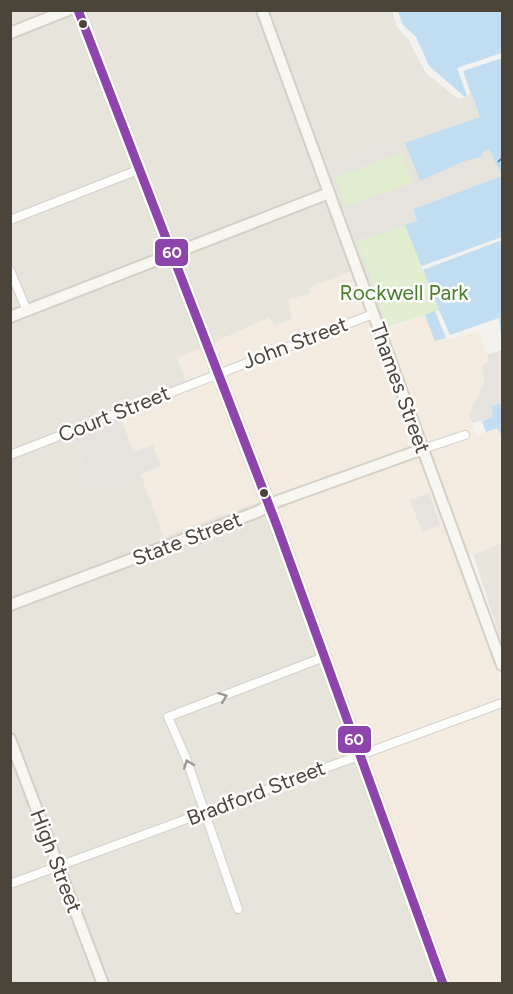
<svg xmlns="http://www.w3.org/2000/svg" width="513" height="994" viewBox="0 0 513 994" font-family="Figtree,sans-serif">
	<style>
		.residential { fill: #e7e4dc }
		.commercial { fill: #f3ebdf }
		.industrial { fill: #e6e2de }
		.green { fill: #e1eecf }
		.parking { fill: #e6e3df }
		.water { fill: #c0ddf1 }
		.pier { fill: #f4f2ee }
		.lines { fill: none; stroke-linecap: round; stroke-linejoin: round }
		.ferry { stroke: #2e7ab2; stroke-width: 1.5; stroke-dasharray: 8 6; stroke-linecap: butt }
		.street-casing { stroke: #d2d0cb; stroke-width: 10 }
		.secondary-casing { stroke: #d3cfc5; stroke-width: 14 }
		.primary-casing { stroke: #d6cebb; stroke-width: 15 }
		.street { stroke: #fdfdfc; stroke-width: 8 }
		.secondary { stroke: #f7f6f1; stroke-width: 10 }
		.primary { stroke: #f2efe6; stroke-width: 12 }
		.bus-1-casing { stroke: #fff; stroke-width: 14 }
		.bus-1 { stroke: #8e44ad; stroke-width: 9 }
		.oneway { stroke: #9b9791 }
		.bus-dot { fill: #4b4439; stroke: #fff; stroke-width: 2 }
		.labels { text-anchor: middle; stroke-width: 5; stroke-linejoin: round; paint-order: stroke }
		.park-label { font-size: 21px; fill: #4a7f2a; stroke: #fff }
		.street-label { font-size: 21px; fill: #4b4439; stroke: #fff }
		.line-badge { stroke: #fff; stroke-width: 2 }
		.badge-label { font-size: 16px; text-anchor: middle; font-weight: bold; fill: #fff }
	</style>
	<rect width="100%" height="100%" fill="#f4f2ee"/>
	<path class="residential" d="M10,11h385l65,87 12,-4 8,23 -74,26 43,27 14,-9 20,-5 -1,-3 7,-4 13,27 -89,33 -54,32 29,86 -13,7 -25,-62 -41,22 -20,6 3,19 -18,7 -6,-8 -90,41 8,23 -110,54 15,55 49,-18 128,26 181,484h-438z
		M502,543v102l-29,-91z"/>
	<path class="commercial" d="M350,272l25,62 50,-19 53,13 11,33 -7,5 2,18 -15,31 7,21 21,-8 5,8v107l-42,17 42,123v300h-53l-182,-484 -103,38 -24,-64 -49,18 -15,-55 -9,-9 119,-45 -8,-24 91,-40 5,8 18,-6 -3,-20 20,-6 1,-7z"/>
	<path class="industrial" d="M502,350v53l-10,3 2,11 -22,6 -3,-8 15,-31 -2,-18 7,-5 -2,-6z"/>
	<path class="green" d="M401,153l11,29 -66,25 -11,-29z
		M413,223l28,82 -6,36 -10,-26 -37,12 -30,-86z"/>
	<path class="parking" d="M387,144l4,12 -50,19 -4,-13z
		M463,161l6,15 -52,19 -7,6 7,21 -59,19 -12,-34 74,-26z
		M121,418l12,34 20,-7 8,22 -70,24 -15,-55z
		M429,493l11,32 -18,7 -12,-32z"/>
	<path class="water" d="M395,11h107v333l-8,-20 -59,17 -10,-26 14,-6 -34,-84 12,-4 -4,-12 89,-33 -13,-27 -7,4 1,3 -21,6 -42,19 -15,-38 75,-26 -8,-23 -12,4c-29,-25 -53,-50 -65,-87z
		M502,403v33l-5,-8 -11,4 -4,-11 11,-4 -1,-11z"/>
	<path class="pier" d="M392,10l6,1 5,14 13,12 13,29 36,31 -7,2 -33,-27 -16,-31 -12,-14z
		M502,53v5l-39,13 8,23 -4,2 -10,-28z
		M502,237v3l-79,30 -1,-4z
		M439,310l11,25 49,-17 3,26 -2,2 -7,-19 -46,13 -12,-29z"/>
	<g class="lines">
		<path class="ferry" d="M498,162l4,-4"/>
		<g class="street-casing">
			<path id="street" d="M10,220l128,-50
				M10,270l17,41
				M423,449l42,-14
				M10,455l363,-141
				M10,884l492,-181
				M238,909l-52,-151 -18,-41 156,-60"/>
		</g>
		<g class="secondary-casing">
			<path id="secondary" d="M262,10l240,655
				M10,33l58,-23
				M10,317l319,-124
				M10,605l247,-93 21,-11 145,-52
				M10,739l93,245"/>
		</g>
		<g class="primary-casing">
			<path id="primary" d="M78,10l199,516 166,458"/>
		</g>
		<use href="#street" class="street"/>
		<use href="#secondary" class="secondary"/>
		<use href="#primary" class="primary"/>
		<g class="bus-1-casing">
			<path id="bus-1" d="M78,10l199,516 166,458"/>
		</g>
		<use href="#bus-1" class="bus-1"/>
	</g>
	<defs><path id="oneway-chevron" d="M-2-3.5L2.5 0L-2 3.5" fill="none" stroke-width="1.6" stroke-linecap="round" stroke-linejoin="round" transform="scale(1.5)"/></defs>
	<g class="oneway">
		<use href="#oneway-chevron" transform="translate(223 697) rotate(-21)"/>
		<use href="#oneway-chevron" transform="translate(188 764) rotate(-110)"/>
	</g>
	<g class="bus-dot">
		<circle cx="83" cy="24" r="5"/>
		<circle cx="264" cy="493" r="5"/>
	</g>
	<g class="labels">
		<g class="park-label">
			<text x="404" y="300">Rockwell Park</text>
		</g>
		<g class="street-label">
			<text transform="translate(295 343) rotate(-21)" y="7">John Street</text>
			<text transform="translate(400 388) rotate(70)" y="7">Thames Street</text>
			<text transform="translate(114 414) rotate(-22)" y="7">Court Street</text>
			<text transform="translate(187 539) rotate(-21)" y="7">State Street</text>
			<text transform="translate(256 793) rotate(-21)" y="7">Bradford Street</text>
			<text transform="translate(56 861) rotate(69)" y="7">High Street</text>
		</g>
	</g>
	<g class="line-badge">
		<rect x="154" y="238" width="35" height="29" rx="6" fill="#8e44ad"/>
		<rect x="337" y="725" width="35" height="29" rx="6" fill="#8e44ad"/>
	</g>
	<g class="badge-label">
		<text x="172" y="258">60</text>
		<text x="354" y="745">60</text>
	</g>
	<rect width="513" height="994" fill="none" stroke="#4b4439" stroke-width="24"/>
</svg>
